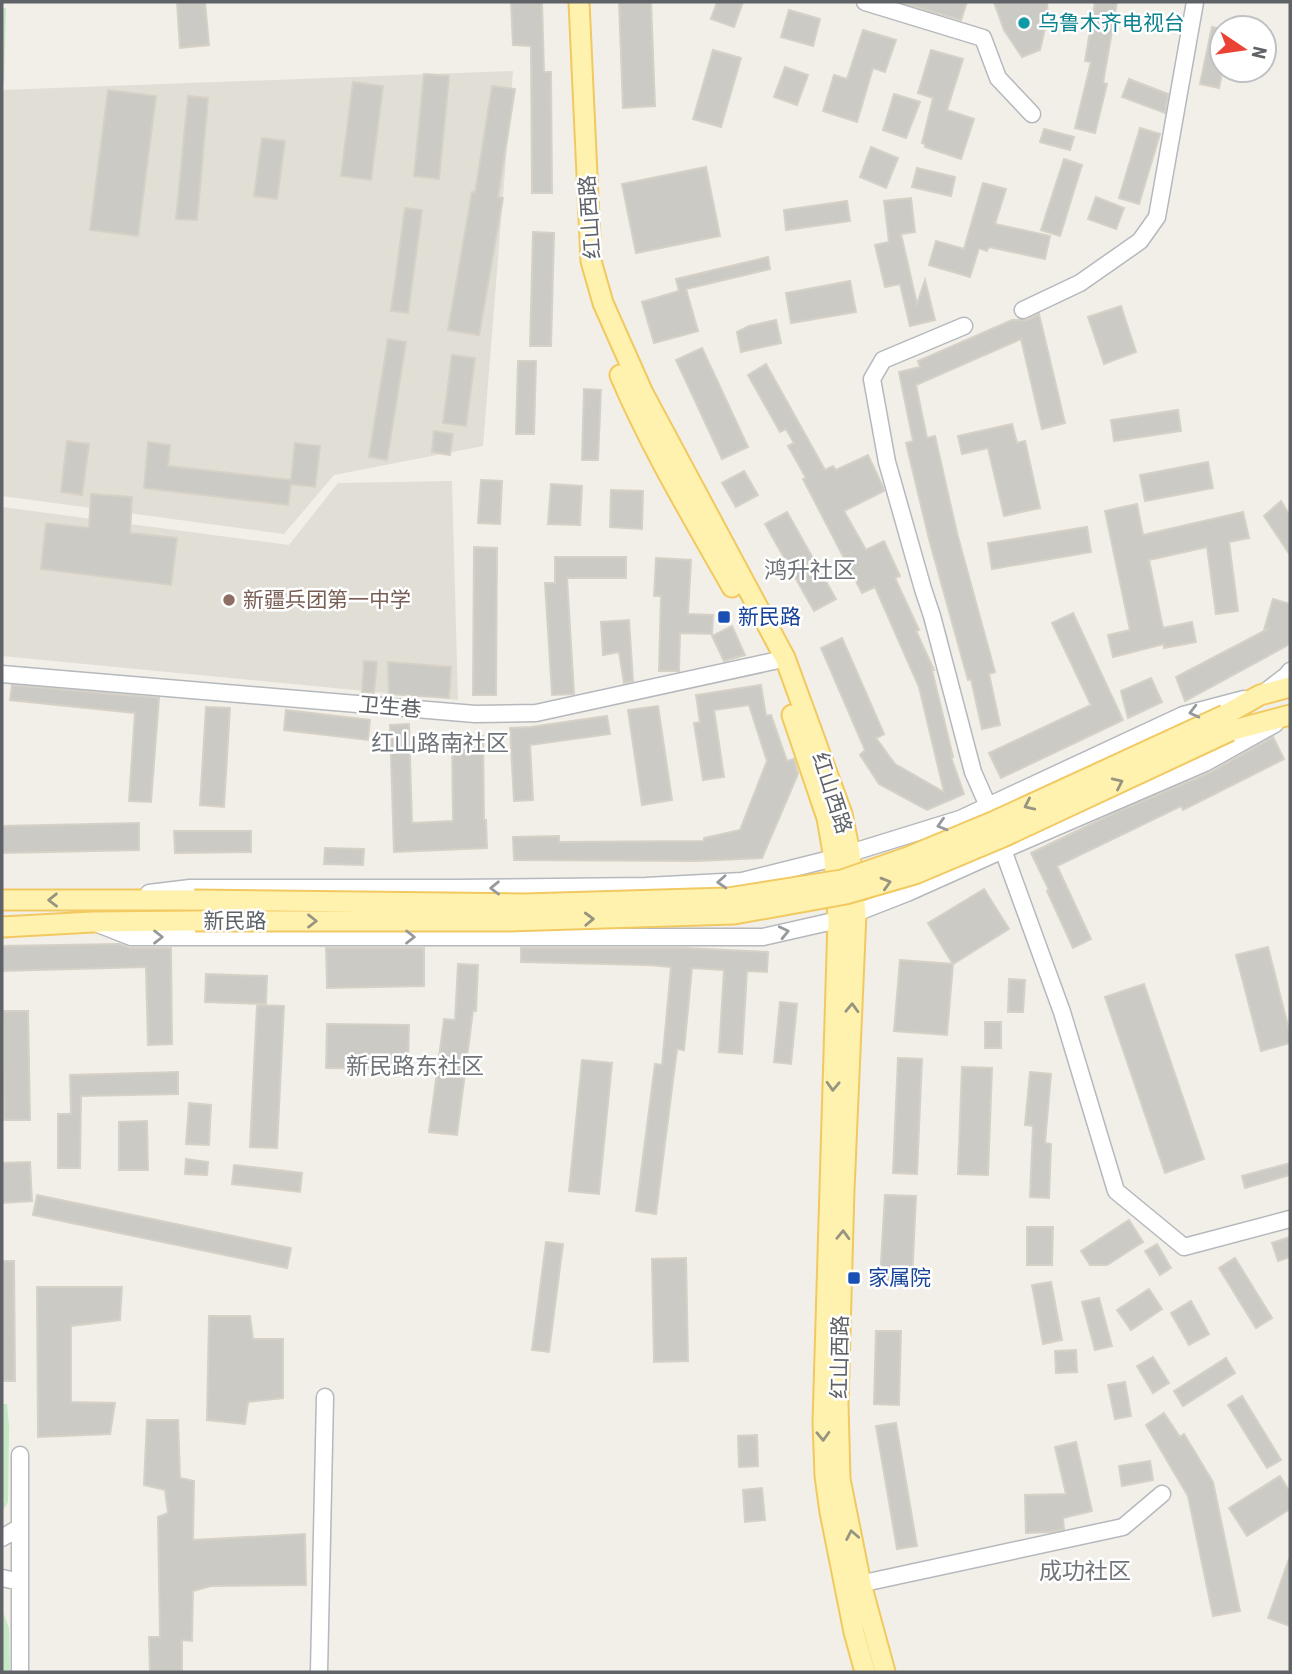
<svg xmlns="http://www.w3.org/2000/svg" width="1292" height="1674" viewBox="0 0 1292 1674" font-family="'Roboto Condensed','Noto Sans SC',sans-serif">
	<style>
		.education { fill: #e1ded6 }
		.green { fill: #c5e8c5 }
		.building { fill: #cccac5; stroke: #d6d1c6; stroke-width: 2 }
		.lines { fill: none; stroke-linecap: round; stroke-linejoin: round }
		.minor-casing { stroke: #b5b8bc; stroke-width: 19 }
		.major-casing { stroke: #f2c960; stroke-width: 23 }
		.minor { stroke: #fff; stroke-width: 16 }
		.major { stroke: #fff2af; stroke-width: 19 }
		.major-bridge-casing { stroke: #f2c960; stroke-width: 23; stroke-linecap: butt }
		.major-bridge { stroke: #fff2af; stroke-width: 19 }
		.oneway { stroke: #979a9d }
		.oneway2 { stroke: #979581 }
		.culture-dot { fill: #0f9aa8; stroke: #fff; stroke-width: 2.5 }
		.education-dot { fill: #8d6e63; stroke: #fff; stroke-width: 2.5 }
		.transit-dot { fill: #1a4fb4; stroke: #fff; stroke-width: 2.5 }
		.labels { text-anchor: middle; stroke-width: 5; stroke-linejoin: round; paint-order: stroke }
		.culture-label { font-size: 21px; fill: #0d838f; stroke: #fff; text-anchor: start }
		.street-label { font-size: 21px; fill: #5f6368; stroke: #fff }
		.education-label { font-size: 21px; fill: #785e54; stroke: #fff; text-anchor: start }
		.transit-label { font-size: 21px; fill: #164399; stroke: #fff; text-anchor: start }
		.neighbourhood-label { font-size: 23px; fill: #70757a; stroke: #fff }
	</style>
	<rect width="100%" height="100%" fill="#f1efe8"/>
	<path class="education" d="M513,71l-30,375 -149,29 -50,59 -282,-38v-406z
		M452,481l6,219 -456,-44v-149l287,38 49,-62z"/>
	<path class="green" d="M2,8h4l-2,74h-2z
		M2,1404h5l2,22 -1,76 -6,10z
		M2,1610l7,18 1,44h-8z"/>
	<path class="building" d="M177,2h28l4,43 -29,3z
		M511,2h31l2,70h7l1,121h-20l-1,-147 -18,-1z
		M619,2h32l4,104 -32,2z
		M717,2h26l-9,25 -23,-8z
		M900,2h67l-6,18z
		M994,2h53l1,14 -8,34 -18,7 -18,-27z
		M1095,2h22l-14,81 4,1 -12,49 -20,-5 16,-66 -6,-1z
		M789,10l31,9 -7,27 -32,-9z
		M1212,27l10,2v45l-3,14 -19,-4z
		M863,30l33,10 -11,32 -12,-4 -16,54 -34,-11 11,-36 13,4z
		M713,50l28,8 -20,69 -28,-8z
		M931,50l32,9 -16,51 27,9 -13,40 -36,-12v-3l-3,-1 11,-45 -15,-5z
		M785,67l23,8 -11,30 -23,-8z
		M424,74l25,2 -10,103 -25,-3z
		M1129,79l39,15 -3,19 -43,-16z
		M353,82l30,4 -12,94 -30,-4z
		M492,86l23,3 -17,108 5,1 -24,137 -31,-5 24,-138 3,1z
		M108,90l48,6 -18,140 -48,-6z
		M894,94l26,8 -14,36 -23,-8z
		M188,96l20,2 -11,122 -21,-1z
		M1140,128l20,6 -21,70 -20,-6z
		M1044,129l30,8 -4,13 -30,-8z
		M262,138l23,3 -8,58 -23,-3z
		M871,147l27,11 -12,30 -26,-11z
		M1064,159l18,6 -22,71 -19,-6z
		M706,167l14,69 -84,17 -14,-69z
		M917,168l38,9 -4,19 -39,-9z
		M983,183l23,6 -11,35 55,12 -5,23 -56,-12 -2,4 -8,-3 -9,29 -41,-12 7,-24 28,8z
		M1096,197l28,11 -8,21 -28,-10z
		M911,198l4,34 -14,2 16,70 8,-24 10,40 -25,6 -10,-42 -15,3 -10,-42 14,-3 -5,-41z
		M847,201l3,20 -64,9 -2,-20z
		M405,208l17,2 -14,103 -17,-2z
		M533,232l21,1 -3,113h-21z
		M768,257l2,12 -84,20 12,42 -44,12 -12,-41 37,-11 -3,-12z
		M850,281l6,31 -65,11 -5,-30z
		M1121,306l15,46 -32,12 -16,-47z
		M1039,314l26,109 -23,6 -21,-90 -105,46 11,53 8,-2 22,97 38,139 -6,2 11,51 -18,4 -11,-50 -3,1 -39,-141 -23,-96 7,-2 -14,-69 21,-5 -2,-6 94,-41h15z
		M776,320l5,23 -40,9 -4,-20 12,-6z
		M388,339l18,3 -19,118 -18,-3z
		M702,348l46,99 -26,12 -46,-99z
		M452,355l23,3 -9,68 -23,-3z
		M518,361h18l-2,73h-18z
		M766,364l59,106 8,-4 3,4 32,-15 15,32 1,4 -40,20 22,39 18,-9 16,35 -5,2 24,52 -3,1 18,39h-2l21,87h-2l13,37 -37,16 -48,-26 -19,-29 5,-5 -44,-102 21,-10 42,96 -8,4 19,26 49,28 -25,-105 -44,-100 -13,6 -59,-114 3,-1 -18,-32 6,-3 -8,-14 -6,3 -32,-57z
		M584,389l17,1 -3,70h-16z
		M1178,410l3,21 -67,10 -3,-21z
		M1012,424l5,19 8,-2 15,67 -36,8 -16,-68 -26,6 -4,-18z
		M434,431l19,3 -3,21 -18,-3z
		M67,441l22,3 -7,51 -21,-3z
		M148,442l22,3 -2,21 123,14 4,-37 25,3 -5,41 -24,-3 -3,21 -144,-17z
		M1208,462l5,26 -68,13 -5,-26z
		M744,471l14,24 -22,12 -14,-24z
		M481,480l21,1 -2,43 -22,-1z
		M551,484l31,2 -2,39 -32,-1z
		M611,490l32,1 -1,38 -32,-2z
		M91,494l41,3 -2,36 47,5 -6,47 -130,-16 5,-46 43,5z
		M1281,501l9,15v39l-26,-39z
		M1137,504l6,31 100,-23 6,26 -20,4 9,69 -22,3 -9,-67 -58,13 14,68 29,-6 4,20 -32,6v-4l-51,13 -5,-22 22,-5 -25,-119z
		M787,512l49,87 -22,12 -49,-87z
		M1087,527l4,25 -99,17 -4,-26z
		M474,547l23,1 -1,147h-23z
		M555,557h71v21h-59l7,116 -22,1 -7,-112h10z
		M656,558l35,2 -3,54 25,1 -1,19 -32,-1 -1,38h-20l2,-75h-7z
		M1273,599l17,5v40l-105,57 -9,-24 92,-48 -4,1z
		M1073,613l50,107 -122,58 -12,-25 102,-48 -39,-82z
		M629,620l4,61 -9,2 -5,-31 -16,3 -2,-33z
		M732,626l13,29 -21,6 -12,-25z
		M364,661l13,1 -3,31 -12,-1z
		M388,662l63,5 -2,31 -60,-4z
		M1151,678l11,24 -34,16 -7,-27z
		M12,685l147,13 -8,104 -22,-1 6,-88 -125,-13z
		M761,685l5,31 5,-1 16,46 7,-2 4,15 -36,84 -65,3 -183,-1 -1,-23 46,-1v6l145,-1v-3l36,-8 27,-69 -18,-56 -35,5 10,67 -21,3 -9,-57 6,-1 -4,-27z
		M658,706l14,94 -30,5 -14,-95z
		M206,707l24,1 -6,99 -24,-2z
		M286,710l84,10 -2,20 -84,-10z
		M607,716l3,18 -80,11 3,55 -19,1 -4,-73 21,-1z
		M409,724l3,99 41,-2 -1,-85h31l1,84h2l1,28 -93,4 -4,-127z
		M1273,737l11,22 -101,51 -2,-4 -124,60 34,73 -18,9 -26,-57 2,-1 -18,-37 81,-39 97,-41z
		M139,823v27l-137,3v-27z
		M174,831h77v21l-76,1z
		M325,848l39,1 -1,16 -39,-1z
		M984,889l25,40 -56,35 -25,-41z
		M119,944l12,4h40l1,96 -24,1 -2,-78 -144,4v-25z
		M1268,947l22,87v9l-29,8 -25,-96z
		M326,948h98v38l-97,2z
		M521,948h164l83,4 -1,20 -20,-1 -5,83 -23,-2 5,-82 -32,-2 -8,82 -7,-1 -21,165 -20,-3 19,-147 7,1 9,-98 -22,-2 -128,-3z
		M900,960l53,4 -6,71 -53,-4z
		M458,964l20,1 -2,46h-3l-16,124 -28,-3 15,-113 11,1z
		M206,974l61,2 -1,28 -61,-2z
		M1009,979l16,1 -2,32h-15z
		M1144,984l60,175 -39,14 -60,-176z
		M780,1002l17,2 -6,60 -17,-2z
		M257,1005l27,1 -7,142 -27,-1z
		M3,1011h25l2,109h-26z
		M985,1022h16v26h-16z
		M327,1024l82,1 -1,44 -82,-1z
		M898,1058l24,1 -5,115 -24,-1z
		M582,1060l30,3 -13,131 -30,-3z
		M962,1067l30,1 -4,107 -30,-1z
		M178,1072v22l-97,2 -1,72h-22v-54h13l-1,-39z
		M1030,1072l21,2 -6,69 6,1 -2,54 -19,-1 3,-71 -8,-1z
		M189,1103l22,2 -2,40 -23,-1z
		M147,1121l1,49h-29v-48z
		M186,1159l22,3 -1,13 -22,-1z
		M30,1162l2,39 -30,2v-40z
		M1290,1163v12l-45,13 -3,-12z
		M234,1165l68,8 -2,19 -68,-8z
		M37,1195l254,53 -4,20 -254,-53z
		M885,1195l31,1 -4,85 -32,-2z
		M1129,1220l14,22 -36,23h-17l-9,-14z
		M1027,1227h26l-1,38h-25z
		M1290,1237v20l-12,4 -6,-18z
		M546,1242l17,2 -14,108 -17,-2z
		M1157,1244l14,24 -11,7 -15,-24z
		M686,1258l2,103 -34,1 -2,-103z
		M1235,1258l37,60 -16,10 -37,-60z
		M2,1261h12l1,120h-13z
		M1051,1282l11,58 -19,4 -11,-59z
		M37,1287h85l-2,33 -49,6v76l44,1 -5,31 -72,3z
		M1149,1289l13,20 -31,21 -14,-20z
		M1099,1298l13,48 -17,4 -13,-48z
		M1191,1301l18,33 -20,11 -18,-32z
		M209,1316h41l3,23h30v59l-35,4 -3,22 -38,-4z
		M876,1331h25l-2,74 -25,-1z
		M1076,1350l1,22 -21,1 -1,-22z
		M1153,1357l16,26 -16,10 -16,-27z
		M1226,1358l9,15 -52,33 -9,-15z
		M1125,1382l6,34 -16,3 -7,-34z
		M1242,1396l39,64 -14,8 -39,-63z
		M1164,1413l16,24 4,-3 29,48 27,129 -27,5 -25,-120 -42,-71z
		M147,1420h31l2,58 14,3 -1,59 112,-6 1,51 -95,1 -18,5 -1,50 -10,-1v32h-32l-1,-35h11l-2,-120 10,-4 -3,-23 -21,-5z
		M896,1423l21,123 -20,3 -21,-123z
		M757,1435l1,31 -19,1 -1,-31z
		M1076,1442l16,69 -29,7 1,11 -13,3 -25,1 -1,-38 41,-1 -11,-47z
		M1150,1461l3,19 -31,6 -3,-20z
		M1280,1476l10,16v17l-43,27 -18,-28z
		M762,1488l3,32 -20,2 -2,-32z
		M1289,1559h1v67l-22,-8z"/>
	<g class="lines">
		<g class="minor-casing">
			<path id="minor" d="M865,2l118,36 15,40 34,36
				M1023,310l57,-27 60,-42 17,-24 38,-215
				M964,326l-81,34 -11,19 15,83 36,127 9,27 41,156 15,34
				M2,674l473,40 61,-1 238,-52
				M1265,692l22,-17 3,-4
				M1003,850l59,162 54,179 68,56 106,-28
				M149,893l41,-5h265l191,-2 96,-5 92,-23 126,-39 223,-104 61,-16
				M98,924l33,13h632l75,-17 69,-27 96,-43 202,-87 70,-39
				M2,1538l18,-11
				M2,1578l18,4
				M850,1586l273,-59 39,-33
				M20,1672v-217
				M319,1672l6,-275"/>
		</g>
		<g class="major-casing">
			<path id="major" d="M579,2l12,259 12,42 40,90 142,265 57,156 8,39 6,60 -12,277 -6,214 2,75 21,105 24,88
				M620,375c31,73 73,143 112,212
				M792,715l35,103 7,40 4,62 -15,502 2,54 5,36 24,120 11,40
				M1225,715l35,-20 30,-8
				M1230,731l60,-16
				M2,900h192
				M2,927l91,-5 102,-1"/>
		</g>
		<use href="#minor" class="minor"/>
		<use href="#major" class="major"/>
		<g class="major-bridge-casing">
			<path id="major-bridge" d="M194,900l330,4 204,-6 114,-18 66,-23 89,-37 228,-105
				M195,921h313l226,-7 112,-20 69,-20 88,-37 227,-106"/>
		</g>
		<use href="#major-bridge" class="major-bridge"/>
	</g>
	<defs><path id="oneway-chevron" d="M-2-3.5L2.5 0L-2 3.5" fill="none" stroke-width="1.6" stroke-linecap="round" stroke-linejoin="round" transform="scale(1.75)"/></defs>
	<g class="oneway">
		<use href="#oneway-chevron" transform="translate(1194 712) rotate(166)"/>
		<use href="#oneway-chevron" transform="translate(942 825) rotate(163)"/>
		<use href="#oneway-chevron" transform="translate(722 882) rotate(177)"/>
		<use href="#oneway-chevron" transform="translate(495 888) rotate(179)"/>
		<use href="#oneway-chevron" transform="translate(784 932) rotate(-13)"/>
		<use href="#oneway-chevron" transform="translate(158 937)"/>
		<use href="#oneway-chevron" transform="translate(410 937)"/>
	</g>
	<g class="oneway2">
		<use href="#oneway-chevron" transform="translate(1118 783) rotate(-25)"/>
		<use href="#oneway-chevron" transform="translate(1029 805) rotate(155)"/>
		<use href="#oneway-chevron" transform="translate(886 883) rotate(-16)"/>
		<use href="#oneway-chevron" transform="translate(53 900) rotate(179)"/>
		<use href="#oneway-chevron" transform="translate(589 919) rotate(-2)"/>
		<use href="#oneway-chevron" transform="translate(312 921)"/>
		<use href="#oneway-chevron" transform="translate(852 1008) rotate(-88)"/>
		<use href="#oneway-chevron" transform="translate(833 1086) rotate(92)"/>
		<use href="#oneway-chevron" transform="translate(843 1235) rotate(-88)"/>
		<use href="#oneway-chevron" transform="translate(823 1436) rotate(88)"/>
		<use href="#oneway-chevron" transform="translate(852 1535) rotate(-101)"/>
	</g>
	<circle class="culture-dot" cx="1024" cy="23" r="7"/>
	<circle class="education-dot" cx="229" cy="600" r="7"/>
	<g class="transit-dot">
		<rect x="717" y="610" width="14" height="14" rx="3.5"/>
		<rect x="847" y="1271" width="14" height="14" rx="3.5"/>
	</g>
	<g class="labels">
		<g class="culture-label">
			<text x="1038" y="30">乌鲁木齐电视台</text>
		</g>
		<g class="street-label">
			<text transform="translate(590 217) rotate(-94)" y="7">红山西路</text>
			<text transform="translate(390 707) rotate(5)" y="7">卫生巷</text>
			<text transform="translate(832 793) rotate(72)" y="7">红山西路</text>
			<text x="235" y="928">新民路</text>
			<text transform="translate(840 1357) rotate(-89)" y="7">红山西路</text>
		</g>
		<g class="education-label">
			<text x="243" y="607">新疆兵团第一中学</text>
		</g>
		<g class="transit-label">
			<text x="738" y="624">新民路</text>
			<text x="868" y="1285">家属院</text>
		</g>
		<g class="neighbourhood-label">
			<text x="810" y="578">鸿升社区</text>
			<text x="440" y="751">红山路南社区</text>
			<text x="415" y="1074">新民路东社区</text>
			<text x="1085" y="1579">成功社区</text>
		</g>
	</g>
	<rect width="1292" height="1674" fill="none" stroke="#5f6368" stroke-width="7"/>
	<g transform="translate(1243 49) rotate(103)"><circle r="33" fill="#ffffff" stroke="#bfc1c3" stroke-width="2"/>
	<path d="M0-5L12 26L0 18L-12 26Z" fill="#ea4335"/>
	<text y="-10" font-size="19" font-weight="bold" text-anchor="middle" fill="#5f6368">N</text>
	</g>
</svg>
